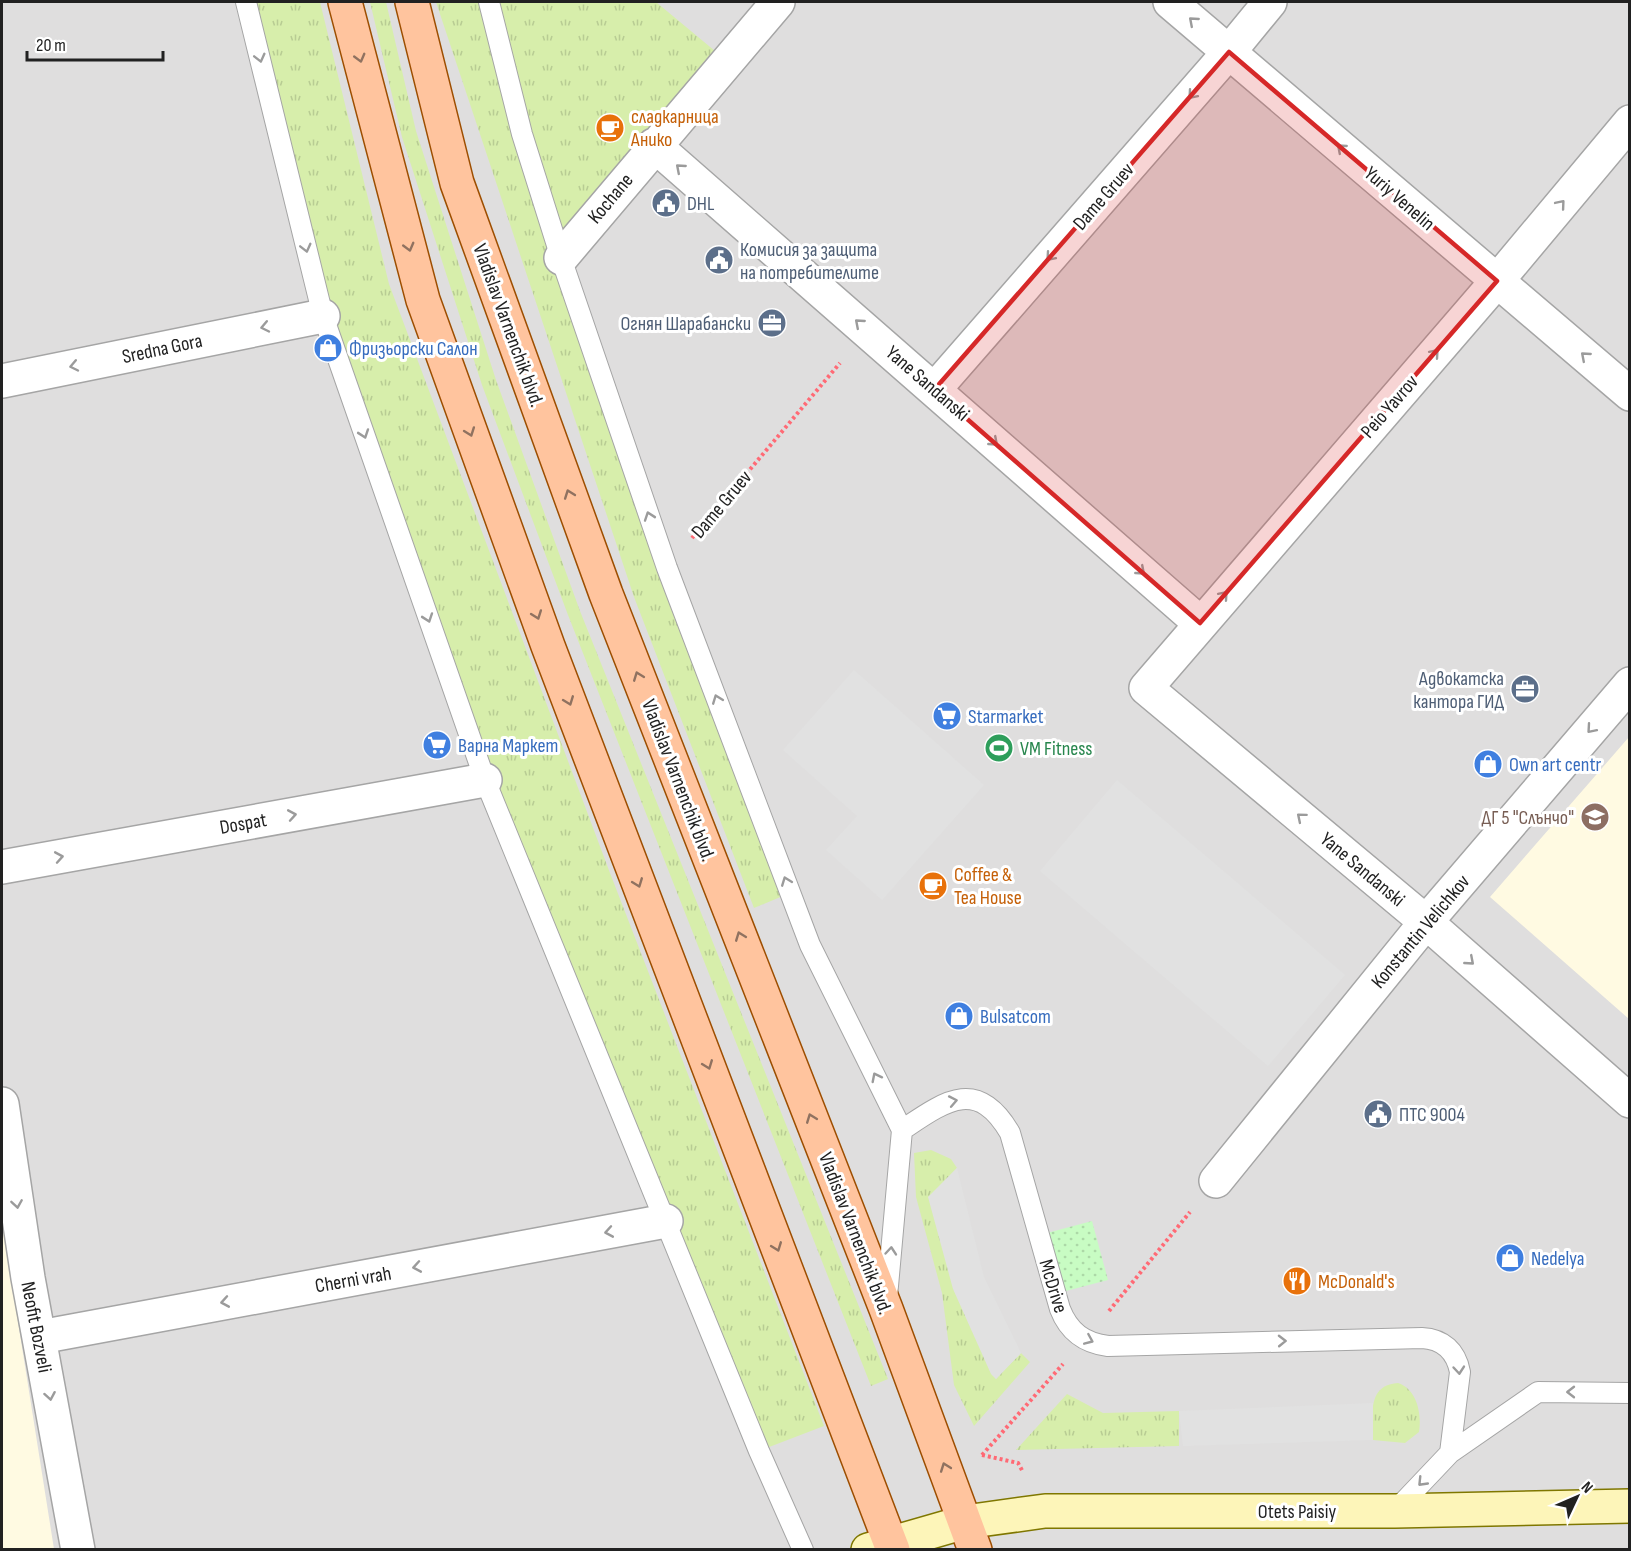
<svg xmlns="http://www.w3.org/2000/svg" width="1631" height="1551" viewBox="0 0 1631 1551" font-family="'Sofia Sans Condensed',sans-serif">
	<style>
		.residential { fill: #dfdede }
		.education { fill: #fffae2 }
		.grass { fill: url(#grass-tufts) }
		.park { fill: url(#park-dots) }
		.parking { fill: #e1e1e1 }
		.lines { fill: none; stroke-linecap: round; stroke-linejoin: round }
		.lane-casing { stroke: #a5a5a5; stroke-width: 22 }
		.street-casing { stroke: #a5a5a5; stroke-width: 36 }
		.secondary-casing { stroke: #7f7700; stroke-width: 36 }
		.primary-casing { stroke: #9d4e00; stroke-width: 36 }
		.path { stroke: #ff6a75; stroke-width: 4; stroke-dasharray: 3 3; stroke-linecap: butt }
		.lane { stroke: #fff; stroke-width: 20 }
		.street { stroke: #fff; stroke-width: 33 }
		.secondary { stroke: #fdf5b9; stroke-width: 33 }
		.primary { stroke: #ffc49e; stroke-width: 33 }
		.oneway { stroke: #9b9b9b }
		.oneway2 { stroke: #907260 }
		.marked { fill: #d62828; fill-opacity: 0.2; stroke: #d62828; stroke-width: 4.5; stroke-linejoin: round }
		.labels { text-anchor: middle; stroke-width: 6; stroke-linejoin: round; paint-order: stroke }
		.food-label { font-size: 20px; fill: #c56008; stroke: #fff; text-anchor: start }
		.street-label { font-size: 20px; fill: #212121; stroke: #fff }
		.service-label { font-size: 20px; fill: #4e5e75; stroke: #fff; text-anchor: start }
		.shop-label { font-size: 20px; fill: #366cbe; stroke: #fff; text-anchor: start }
		.leisure-label { font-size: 20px; fill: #27864d; stroke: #fff; text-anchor: start }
		.education-label { font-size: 20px; fill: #785e54; stroke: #fff; text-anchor: end }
	</style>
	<defs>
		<pattern id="grass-tufts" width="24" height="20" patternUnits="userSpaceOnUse" patternTransform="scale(1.5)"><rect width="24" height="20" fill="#d7eeab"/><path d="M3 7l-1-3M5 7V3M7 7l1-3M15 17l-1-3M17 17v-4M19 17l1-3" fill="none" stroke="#b8cc93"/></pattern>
		<pattern id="park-dots" width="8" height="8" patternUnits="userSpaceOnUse" patternTransform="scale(1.5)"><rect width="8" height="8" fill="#c8fcc3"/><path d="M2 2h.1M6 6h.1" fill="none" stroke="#acd8a7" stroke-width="1.8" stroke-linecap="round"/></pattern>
	</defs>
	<rect width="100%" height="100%" fill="#f1ece7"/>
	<path class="residential" d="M2,2h1627v1547h-1627z"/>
	<path class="education" d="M1629,737v282l-139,-122z
		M2,1221l52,328h-52z"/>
	<path class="grass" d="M246,2h74l69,282 221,589 214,553 -65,25 -274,-671 -162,-464z
		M370,2h16l30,129 80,249 84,231 308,768 -17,7 -303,-771 -86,-230 -80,-248z
		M436,2h220l71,59 -166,197 229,635 -36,15 -120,-311z
		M931,1150l20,9 6,9 -28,29 67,182 25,-26 9,9 -56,64 -20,-41 -12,-92 -26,-96 -2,-44z
		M1398,1383c19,6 24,31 21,49l-14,11 -32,-3c0,-23 -7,-55 25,-57z
		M1067,1394l36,19 76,-2v35l-163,4z"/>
	<path class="park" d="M1092,1221l16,59 -46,12 -15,-59z"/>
	<path class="parking" d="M854,670l130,115 -102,115 -56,-50 31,-34 -74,-66z
		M1117,780l228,195 -77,91 -228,-195z
		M957,1168l27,109 37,76 -25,26 -5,-5 -38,-85 -25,-92z
		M1373,1403v37l-190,6 -4,-35z"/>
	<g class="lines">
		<g class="lane-casing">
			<path id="lane" d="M246,2l77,314 162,464 274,671 44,99
				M489,2l33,132 39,124 106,310 143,377 92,185
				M902,1130c42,-28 75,-54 108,3l50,176c9,23 24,34 48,37l314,-8c21,1 34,13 38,34l-10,81
				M887,1297l15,-167
				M1395,1511l55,-58 88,-61 92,1"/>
		</g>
		<g class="street-casing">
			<path id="street" d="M1170,2l460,392
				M1630,122l-133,159 -351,407 280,234 204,179
				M654,145l546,478
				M561,258l217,-256
				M2,381l321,-65
				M934,390l295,-338 41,-50
				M2,867l483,-87
				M2,1104l26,174 50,272
				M1216,1181l210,-259 204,-238
				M40,1337l626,-116"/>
		</g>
		<g class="secondary-casing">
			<path id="secondary" d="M868,1550l97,-28 80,-11h350l235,-5"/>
		</g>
		<g class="primary-casing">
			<path id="primary" d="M345,2l78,298 125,346 345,904
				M412,2l45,181 149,411 280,715 89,241"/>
		</g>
		<path class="path" d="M692,538l148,-175
			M1109,1311l81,-99
			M982,1455l36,8 5,9
			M982,1455l81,-91"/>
		<use href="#lane" class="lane"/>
		<use href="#street" class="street"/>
		<use href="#secondary" class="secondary"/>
		<use href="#primary" class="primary"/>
	</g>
	<defs><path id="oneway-chevron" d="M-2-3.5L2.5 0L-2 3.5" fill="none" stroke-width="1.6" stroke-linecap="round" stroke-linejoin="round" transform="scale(1.5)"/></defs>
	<g class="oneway">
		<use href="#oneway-chevron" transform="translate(1193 21) rotate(-139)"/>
		<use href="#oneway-chevron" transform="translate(260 58) rotate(76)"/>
		<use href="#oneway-chevron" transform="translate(1192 95) rotate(131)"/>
		<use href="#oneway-chevron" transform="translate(1341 148) rotate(-139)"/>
		<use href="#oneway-chevron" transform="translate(680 168) rotate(-139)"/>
		<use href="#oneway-chevron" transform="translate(1561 204) rotate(-50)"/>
		<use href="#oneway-chevron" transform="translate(306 248) rotate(76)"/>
		<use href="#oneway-chevron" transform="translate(1050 257) rotate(131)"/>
		<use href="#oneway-chevron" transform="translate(859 323) rotate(-139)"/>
		<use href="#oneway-chevron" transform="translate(265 327) rotate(168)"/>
		<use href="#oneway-chevron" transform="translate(1435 353) rotate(-49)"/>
		<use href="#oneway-chevron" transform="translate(1585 356) rotate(-139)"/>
		<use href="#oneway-chevron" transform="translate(74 366) rotate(168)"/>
		<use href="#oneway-chevron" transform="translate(364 434) rotate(71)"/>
		<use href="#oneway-chevron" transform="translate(994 442) rotate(41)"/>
		<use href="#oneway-chevron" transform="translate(649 516) rotate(-109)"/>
		<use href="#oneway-chevron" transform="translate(1141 571) rotate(41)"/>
		<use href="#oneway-chevron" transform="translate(1224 595) rotate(-49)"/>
		<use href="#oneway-chevron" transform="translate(428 618) rotate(71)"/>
		<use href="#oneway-chevron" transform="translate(717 699) rotate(-111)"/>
		<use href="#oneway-chevron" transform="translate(1591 729) rotate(131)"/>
		<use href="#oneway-chevron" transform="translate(292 815) rotate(-10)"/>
		<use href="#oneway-chevron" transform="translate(1301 817) rotate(-140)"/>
		<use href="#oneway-chevron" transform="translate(59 857) rotate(-10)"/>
		<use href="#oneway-chevron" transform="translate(786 881) rotate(-111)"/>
		<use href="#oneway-chevron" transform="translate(1470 961) rotate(41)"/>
		<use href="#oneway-chevron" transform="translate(876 1077) rotate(-117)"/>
		<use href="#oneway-chevron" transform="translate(953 1101) rotate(-11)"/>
		<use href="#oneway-chevron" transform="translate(17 1204) rotate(81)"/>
		<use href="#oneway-chevron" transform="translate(609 1232) rotate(170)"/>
		<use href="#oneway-chevron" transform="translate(891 1251) rotate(-85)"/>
		<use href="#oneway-chevron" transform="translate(417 1267) rotate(170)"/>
		<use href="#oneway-chevron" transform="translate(225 1302) rotate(170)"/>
		<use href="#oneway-chevron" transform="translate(1089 1340) rotate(23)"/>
		<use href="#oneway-chevron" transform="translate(1282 1341) rotate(-1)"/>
		<use href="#oneway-chevron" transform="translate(1459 1370) rotate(85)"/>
		<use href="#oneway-chevron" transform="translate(1571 1392) rotate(-180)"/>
		<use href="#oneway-chevron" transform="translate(50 1396) rotate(80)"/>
		<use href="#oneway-chevron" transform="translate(1422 1482) rotate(134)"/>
	</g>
	<g class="oneway2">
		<use href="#oneway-chevron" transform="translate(360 58) rotate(75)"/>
		<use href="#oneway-chevron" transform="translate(409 247) rotate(75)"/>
		<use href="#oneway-chevron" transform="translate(470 432) rotate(70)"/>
		<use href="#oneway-chevron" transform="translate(569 494) rotate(-110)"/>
		<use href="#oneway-chevron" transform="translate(537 615) rotate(70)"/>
		<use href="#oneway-chevron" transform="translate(638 676) rotate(-111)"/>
		<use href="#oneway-chevron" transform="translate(569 701) rotate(69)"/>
		<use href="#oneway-chevron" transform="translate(638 883) rotate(69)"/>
		<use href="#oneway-chevron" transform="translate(740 936) rotate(-111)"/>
		<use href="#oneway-chevron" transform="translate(708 1065) rotate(69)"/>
		<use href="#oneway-chevron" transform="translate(811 1118) rotate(-111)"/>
		<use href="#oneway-chevron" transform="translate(777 1247) rotate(69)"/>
		<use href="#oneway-chevron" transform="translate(945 1467) rotate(-110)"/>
	</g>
	<path class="marked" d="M1229,52l268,229 -297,342 -266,-233z"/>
	<defs>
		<g id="cafe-disc" transform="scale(1.5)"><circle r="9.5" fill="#e8710a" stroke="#fff"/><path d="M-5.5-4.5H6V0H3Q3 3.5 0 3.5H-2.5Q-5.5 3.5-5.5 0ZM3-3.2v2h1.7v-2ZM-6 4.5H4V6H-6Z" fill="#fff"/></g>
		<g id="civic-disc" transform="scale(1.5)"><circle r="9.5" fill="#5c6f8a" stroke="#fff"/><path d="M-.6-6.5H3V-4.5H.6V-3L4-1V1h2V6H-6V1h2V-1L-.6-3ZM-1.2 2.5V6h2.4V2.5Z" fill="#fff"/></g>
		<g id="office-disc" transform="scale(1.5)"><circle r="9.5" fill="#5c6f8a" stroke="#fff"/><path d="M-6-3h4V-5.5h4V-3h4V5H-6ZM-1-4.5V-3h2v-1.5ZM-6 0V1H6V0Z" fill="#fff"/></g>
		<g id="shop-disc" transform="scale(1.5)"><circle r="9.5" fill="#3f7fe0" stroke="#fff"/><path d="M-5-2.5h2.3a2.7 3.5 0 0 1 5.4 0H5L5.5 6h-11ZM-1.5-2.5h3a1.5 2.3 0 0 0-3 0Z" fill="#fff"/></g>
		<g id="supermarket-disc" transform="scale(1.5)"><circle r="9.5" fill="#3f7fe0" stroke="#fff"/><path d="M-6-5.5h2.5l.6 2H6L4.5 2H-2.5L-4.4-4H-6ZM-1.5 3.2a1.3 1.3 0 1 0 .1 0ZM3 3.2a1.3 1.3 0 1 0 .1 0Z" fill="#fff"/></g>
		<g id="stadium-disc" transform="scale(1.5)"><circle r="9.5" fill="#2e9e5b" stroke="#fff"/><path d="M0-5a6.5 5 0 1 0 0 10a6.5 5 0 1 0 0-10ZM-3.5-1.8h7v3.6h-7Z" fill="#fff"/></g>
		<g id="school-disc" transform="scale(1.5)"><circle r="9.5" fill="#8d6e63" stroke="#fff"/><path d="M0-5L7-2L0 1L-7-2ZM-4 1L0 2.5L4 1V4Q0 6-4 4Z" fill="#fff"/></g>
		<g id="restaurant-disc" transform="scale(1.5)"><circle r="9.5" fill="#e8710a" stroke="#fff"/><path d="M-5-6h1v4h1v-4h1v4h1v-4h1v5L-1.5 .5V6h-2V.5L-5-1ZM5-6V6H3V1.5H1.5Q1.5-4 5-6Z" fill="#fff"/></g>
	</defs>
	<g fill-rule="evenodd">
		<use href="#cafe-disc" x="610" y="128"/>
		<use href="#civic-disc" x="666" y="203"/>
		<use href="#civic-disc" x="719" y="260"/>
		<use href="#office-disc" x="772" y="323"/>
		<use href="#shop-disc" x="328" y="348"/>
		<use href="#office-disc" x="1525" y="689"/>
		<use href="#supermarket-disc" x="947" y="716"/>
		<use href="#supermarket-disc" x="437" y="745"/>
		<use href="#stadium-disc" x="999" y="748"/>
		<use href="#shop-disc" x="1488" y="764"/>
		<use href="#school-disc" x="1595" y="817"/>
		<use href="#cafe-disc" x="933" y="886"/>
		<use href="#shop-disc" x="959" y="1016"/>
		<use href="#civic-disc" x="1378" y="1114"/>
		<use href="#shop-disc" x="1510" y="1258"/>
		<use href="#restaurant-disc" x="1297" y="1281"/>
	</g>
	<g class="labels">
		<g class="food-label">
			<text x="631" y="123">сладкарница<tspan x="631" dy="23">Анико</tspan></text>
			<text x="954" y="881">Coffee &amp;<tspan x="954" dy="23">Tea House</tspan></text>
			<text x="1318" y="1288">McDonald's</text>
		</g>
		<g class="street-label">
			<text transform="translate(1103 196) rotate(-49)" y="7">Dame Gruev</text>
			<text transform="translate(610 198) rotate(-50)" y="7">Kochane</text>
			<text transform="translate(1400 198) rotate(41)" y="7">Yuriy Venelin</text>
			<text transform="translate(509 325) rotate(70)" y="7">Vladislav Varnenchik blvd.</text>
			<text transform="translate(162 348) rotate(-12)" y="7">Sredna Gora</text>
			<text transform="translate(928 383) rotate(41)" y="7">Yane Sandanski</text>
			<text transform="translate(1389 406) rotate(-49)" y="7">Peio Yavrov</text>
			<text transform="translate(721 504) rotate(-50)" y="7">Dame Gruev</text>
			<text transform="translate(679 780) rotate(69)" y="7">Vladislav Varnenchik blvd.</text>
			<text transform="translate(243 823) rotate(-10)" y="7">Dospat</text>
			<text transform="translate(1363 869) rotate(40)" y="7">Yane Sandanski</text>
			<text transform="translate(1420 931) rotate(-50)" y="7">Konstantin Velichkov</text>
			<text transform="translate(856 1233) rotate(69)" y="7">Vladislav Varnenchik blvd.</text>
			<text transform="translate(353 1279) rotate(-10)" y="7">Cherni vrah</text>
			<text transform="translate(1054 1286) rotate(73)" y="7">McDrive</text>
			<text transform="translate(37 1327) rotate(79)" y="7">Neofit Bozveli</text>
			<text x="1297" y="1518">Otets Paisiy</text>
		</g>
		<g class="service-label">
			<text x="687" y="210">DHL</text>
			<text x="740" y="256">Комисия за защита<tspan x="740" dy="23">на потребителите</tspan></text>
			<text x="751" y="330" text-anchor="end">Огнян Шарабански</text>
			<text x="1504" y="685" text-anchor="end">Адвокатска<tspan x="1504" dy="23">кантора ГИД</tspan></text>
			<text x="1399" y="1121">ПТС 9004</text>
		</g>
		<g class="shop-label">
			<text x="349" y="355">Фризьорски Салон</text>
			<text x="968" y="723">Starmarket</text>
			<text x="458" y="752">Варна Маркет</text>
			<text x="1509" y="771">Own art centr</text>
			<text x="980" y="1023">Bulsatcom</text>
			<text x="1531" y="1265">Nedelya</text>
		</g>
		<g class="leisure-label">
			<text x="1020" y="755">VM Fitness</text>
		</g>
		<g class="education-label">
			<text x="1574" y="824">ДГ 5 "Слънчо"</text>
		</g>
	</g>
	<rect width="1631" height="1551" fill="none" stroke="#212121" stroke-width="6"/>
	<g transform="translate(1577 1497) rotate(46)" stroke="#ffffff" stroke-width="4.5" paint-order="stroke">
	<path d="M0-4.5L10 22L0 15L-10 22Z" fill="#212121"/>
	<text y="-9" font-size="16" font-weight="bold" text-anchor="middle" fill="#212121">N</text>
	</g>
	<path d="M27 51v9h136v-9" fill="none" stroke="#212121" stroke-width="3"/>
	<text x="36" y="51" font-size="18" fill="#212121" stroke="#ffffff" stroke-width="4.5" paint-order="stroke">20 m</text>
</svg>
